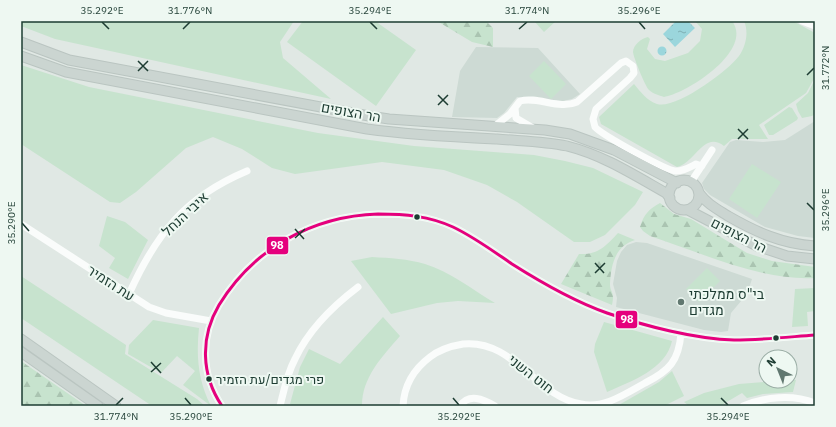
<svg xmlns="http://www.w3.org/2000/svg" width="836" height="427" viewBox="0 0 836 427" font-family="'IBM Plex Sans',Heebo,sans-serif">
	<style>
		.built { fill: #cddad4 }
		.green { fill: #c7e3ce }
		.forest { fill: url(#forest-firs) }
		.water { fill: url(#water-ripples) }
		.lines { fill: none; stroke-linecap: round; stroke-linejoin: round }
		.major-casing { stroke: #bac5c1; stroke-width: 11 }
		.minor { stroke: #fafcfb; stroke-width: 7 }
		.major { stroke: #cbd5d1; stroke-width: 9 }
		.bus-1-casing { stroke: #eef8f2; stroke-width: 6 }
		.bus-1 { stroke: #e5007d; stroke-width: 3 }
		.ticks { fill: none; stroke: #1d3c32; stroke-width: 1.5 }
		.bus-dot { fill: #1d3c32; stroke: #eef8f2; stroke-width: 1.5 }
		.poi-dot { fill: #617870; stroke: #eef8f2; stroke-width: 1.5 }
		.labels { text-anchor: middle; stroke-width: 4; stroke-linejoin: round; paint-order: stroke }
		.bus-label { font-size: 13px; fill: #1d3c32; stroke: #eef8f2; text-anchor: start }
		.street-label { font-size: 14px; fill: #1d3c32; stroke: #eef8f2 }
		.poi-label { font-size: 14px; fill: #1d3c32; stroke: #eef8f2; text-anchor: start }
		.line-badge { stroke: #eef8f2; stroke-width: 1.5 }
		.badge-label { font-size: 11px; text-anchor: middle; font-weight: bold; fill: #fff }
		.neatline { fill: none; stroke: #1d3c32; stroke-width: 1.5 }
		.ticks-label { font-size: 10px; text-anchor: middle; fill: #1d3c32 }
	</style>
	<defs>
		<pattern id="forest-firs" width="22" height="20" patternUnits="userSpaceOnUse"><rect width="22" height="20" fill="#c7e3ce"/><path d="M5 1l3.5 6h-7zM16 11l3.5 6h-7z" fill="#aac4b1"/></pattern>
		<pattern id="water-ripples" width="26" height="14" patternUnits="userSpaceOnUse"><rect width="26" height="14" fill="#9bd6dc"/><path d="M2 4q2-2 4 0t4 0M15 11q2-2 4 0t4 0" fill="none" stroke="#7eafb3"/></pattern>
	</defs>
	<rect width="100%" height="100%" fill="#e0e8e4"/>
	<path class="built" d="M476,47l62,1 42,46 -8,5 -9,2 -46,-4 -13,16 -7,5 -45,-1 8,-46z
		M815,121v117l-17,-2 -33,-9 -55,-32 -6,-6 -2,-6 28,-41 6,-2 27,2 22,-2z
		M636,242l11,1 105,36 -5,15 -16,19 -3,18 -7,1 -17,-2 -88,-23 1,-9 -4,-14 4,-23 4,-9 6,-7z"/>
	<path class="green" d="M21,21h273l-14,21 3,16 48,41 -276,-60 -34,-13z
		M303,21h72l41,29 -40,56 -89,-64z
		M534,21h22l-12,11z
		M695,21h37c22,29 -44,72 -68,76 -5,-2 -11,-3 -15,-7 -4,-4 -16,-34 -16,-38 0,-7 9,-14 15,-15l2,2 -3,10 8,10 10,2 23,-8 12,-12 2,-12z
		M744,21h49l22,12v44l-9,16 -47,32 9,14h-36l-8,7c-20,-16 -29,17 -47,21l-76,-43 -2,-7 35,-33c6,7 13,17 23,20 18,6 71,-33 82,-48 7,-10 10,-24 5,-35z
		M544,61l22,23 -15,15 -22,-23z
		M21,65l68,22 229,46 96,13 120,9 31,6 28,7 50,24 -8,13 -30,30 -15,7h-16l-57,-40 -30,-17 -43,-15 -62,-8 -87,12 -23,-6 -30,-19 -29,-12 -27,11 -50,44 -16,11 -10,-1 -89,-58z
		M815,79v35l-3,2 -10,2 -4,-7 -2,-7 12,-11z
		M789,107l3,1 6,10 -1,2 -24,15h-4l-5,-10z
		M752,164l29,18 -24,36 -28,-19z
		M107,216l18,6 23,18 -20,39 -19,-11 6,-10 -16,-12z
		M372,257c18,1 36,2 53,7 24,7 48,26 70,39l-37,-2 -21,2 -46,11 -40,-53z
		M707,268l13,13 -21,21 -13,-13z
		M21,276l105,69 -1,9 72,45 8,7h-53l-131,-88z
		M815,288v23l-8,1 1,14 -16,1 3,-38z
		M383,317l17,19c-18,21 -38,41 -38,70h-68l-4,-2 10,-37 9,-18 31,15z
		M153,320l46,8c-3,28 -1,53 12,78l-28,-21 12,-14 -18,-15 -16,17 -33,-19 1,-9z
		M604,322l68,19c-6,28 -40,40 -65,51l-13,-40 1,-8z
		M672,371l12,25 -20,10h-47l42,-24z
		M790,380h6l-3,12 -30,2 -16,4 -5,-5 -22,13h-31l-5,-4 20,-9 35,-9z"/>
	<path class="forest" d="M437,21h49l7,7v19l-21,-5z
		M660,203l14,11 17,5 56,34 25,8 43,6v11c-54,3 -113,-25 -165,-42l-7,-5 -3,-4c4,-13 9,-18 20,-24z
		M618,233l17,7c-20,6 -24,25 -25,44 0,9 5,7 2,21l-51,-21 18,-30c19,1 27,-8 39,-21z
		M21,361l65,45h-65z"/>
	<path class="water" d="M676,21h12l7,7 -20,19 -12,-13z
		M657.5 51a4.5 4.5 0 1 1 9 0a4.5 4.5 0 1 1-9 0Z"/>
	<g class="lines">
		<g class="major-casing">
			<path id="major" d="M21,42l48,18 300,56 20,3 156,11 25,4 44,16 63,33
				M21,56l45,16 301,57c43,6 87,8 130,10 23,2 47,2 70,7 36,9 67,29 99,47l4,5
				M669 195a15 15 0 1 1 30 0a15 15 0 1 1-30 0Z
				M699,193c8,11 18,16 29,23 28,16 54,28 87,30
				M688,210l69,36 30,10 28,3
				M21,339l95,67
				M21,352l77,54"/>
		</g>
		<path class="minor" d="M802,21l13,5
			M515,108l1,10 17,10
			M495,126l15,-12 10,-13c18,-5 39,9 57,1l44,-39 5,-2 7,5 1,7 -4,5 -34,31 -3,10 2,8c7,8 72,44 81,44 8,0 14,-4 20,-7l6,2
			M691,182l21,-32
			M21,224l128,83 17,6 45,8
			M129,294c27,-60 56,-97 118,-123
			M222,406c-21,-31 -22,-69 -3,-101 35,-57 94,-89 159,-91 27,0 51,2 75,13 21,10 40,24 59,37 30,19 61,37 95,49 38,13 88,26 127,27 27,0 54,-3 81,-5
			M280,406c4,-16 7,-32 15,-47 13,-28 38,-53 63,-72
			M403,406c1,-20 11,-37 27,-49 9,-7 21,-11 33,-13 51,-5 72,52 118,60 23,5 44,-10 64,-21 24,-12 34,-22 36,-50
			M460,406c9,-13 23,-7 35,0
			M743,406c22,-9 49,-12 72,-3"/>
		<use href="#major" class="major"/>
		<g class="bus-1-casing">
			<path id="bus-1" d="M222,406c-21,-31 -22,-69 -3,-101 35,-57 94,-89 159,-91 27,0 51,2 75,13 21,10 40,24 59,37 30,19 61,37 95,49 38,13 88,26 127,27 27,0 54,-3 81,-5"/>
		</g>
		<use href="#bus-1" class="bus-1"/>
	</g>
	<path class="ticks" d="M102,22l7,7M370,22l7,7M639,22l6,7M183,29l7,-7M519,29l8,-7M138,61l10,10M138,71l10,-10M807,75l7,-7M438,95l10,10M438,105l10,-10M738,129l10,10M738,139l10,-10M807,203l7,7M22,223l7,8M295,229l9,10M295,238l10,-9M595,263l9,10M595,273l10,-10M151,362l10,11M151,372l10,-9M185,398l6,7M453,398l6,7M721,398l7,7M116,405l7,-7"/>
	<g class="bus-dot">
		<circle cx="417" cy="217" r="3.5"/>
		<circle cx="776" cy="338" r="3.5"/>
		<circle cx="209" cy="379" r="3.5"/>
	</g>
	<circle class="poi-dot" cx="681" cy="302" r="4"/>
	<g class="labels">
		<g class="bus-label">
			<text x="216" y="384">פרי מגדים/עת הזמיר</text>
		</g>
		<g class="street-label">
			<text transform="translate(351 112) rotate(10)" y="5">הר הצופים</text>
			<text transform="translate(185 214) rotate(-43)" y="5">איבי הנחל</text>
			<text transform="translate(739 235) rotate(27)" y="5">הר הצופים</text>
			<text transform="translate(111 283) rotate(33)" y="5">עת הזמיר</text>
			<text transform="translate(531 374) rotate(38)" y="5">חוט השני</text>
		</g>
		<g class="poi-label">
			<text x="689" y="299">בי"ס ממלכתי<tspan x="689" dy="16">מגדים</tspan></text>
		</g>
	</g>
	<g class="line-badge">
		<rect x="266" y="236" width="23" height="19" rx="4" fill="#e5007d"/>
		<rect x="615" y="310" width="23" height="19" rx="4" fill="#e5007d"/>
	</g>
	<g class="badge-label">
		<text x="277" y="249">98</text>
		<text x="627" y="323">98</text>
	</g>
	<rect width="836" height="427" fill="none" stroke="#eef8f2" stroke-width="44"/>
	<g transform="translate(778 369) rotate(317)"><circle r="19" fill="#eef8f2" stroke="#9aada5"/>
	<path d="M0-3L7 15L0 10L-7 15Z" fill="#617870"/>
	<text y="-6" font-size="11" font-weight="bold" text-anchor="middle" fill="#1d3c32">N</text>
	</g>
	<rect x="22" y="22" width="792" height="383" class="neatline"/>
	<g class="ticks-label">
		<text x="102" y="14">35.292°E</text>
		<text x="190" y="14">31.776°N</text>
		<text x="370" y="14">35.294°E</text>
		<text x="527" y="14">31.774°N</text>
		<text x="639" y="14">35.296°E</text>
		<text transform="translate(825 68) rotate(-90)" y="4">31.772°N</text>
		<text transform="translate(825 210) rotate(-90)" y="4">35.296°E</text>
		<text transform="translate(11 223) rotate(-90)" y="4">35.290°E</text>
		<text x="116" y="420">31.774°N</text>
		<text x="191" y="420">35.290°E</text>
		<text x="459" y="420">35.292°E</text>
		<text x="728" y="420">35.294°E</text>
	</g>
</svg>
